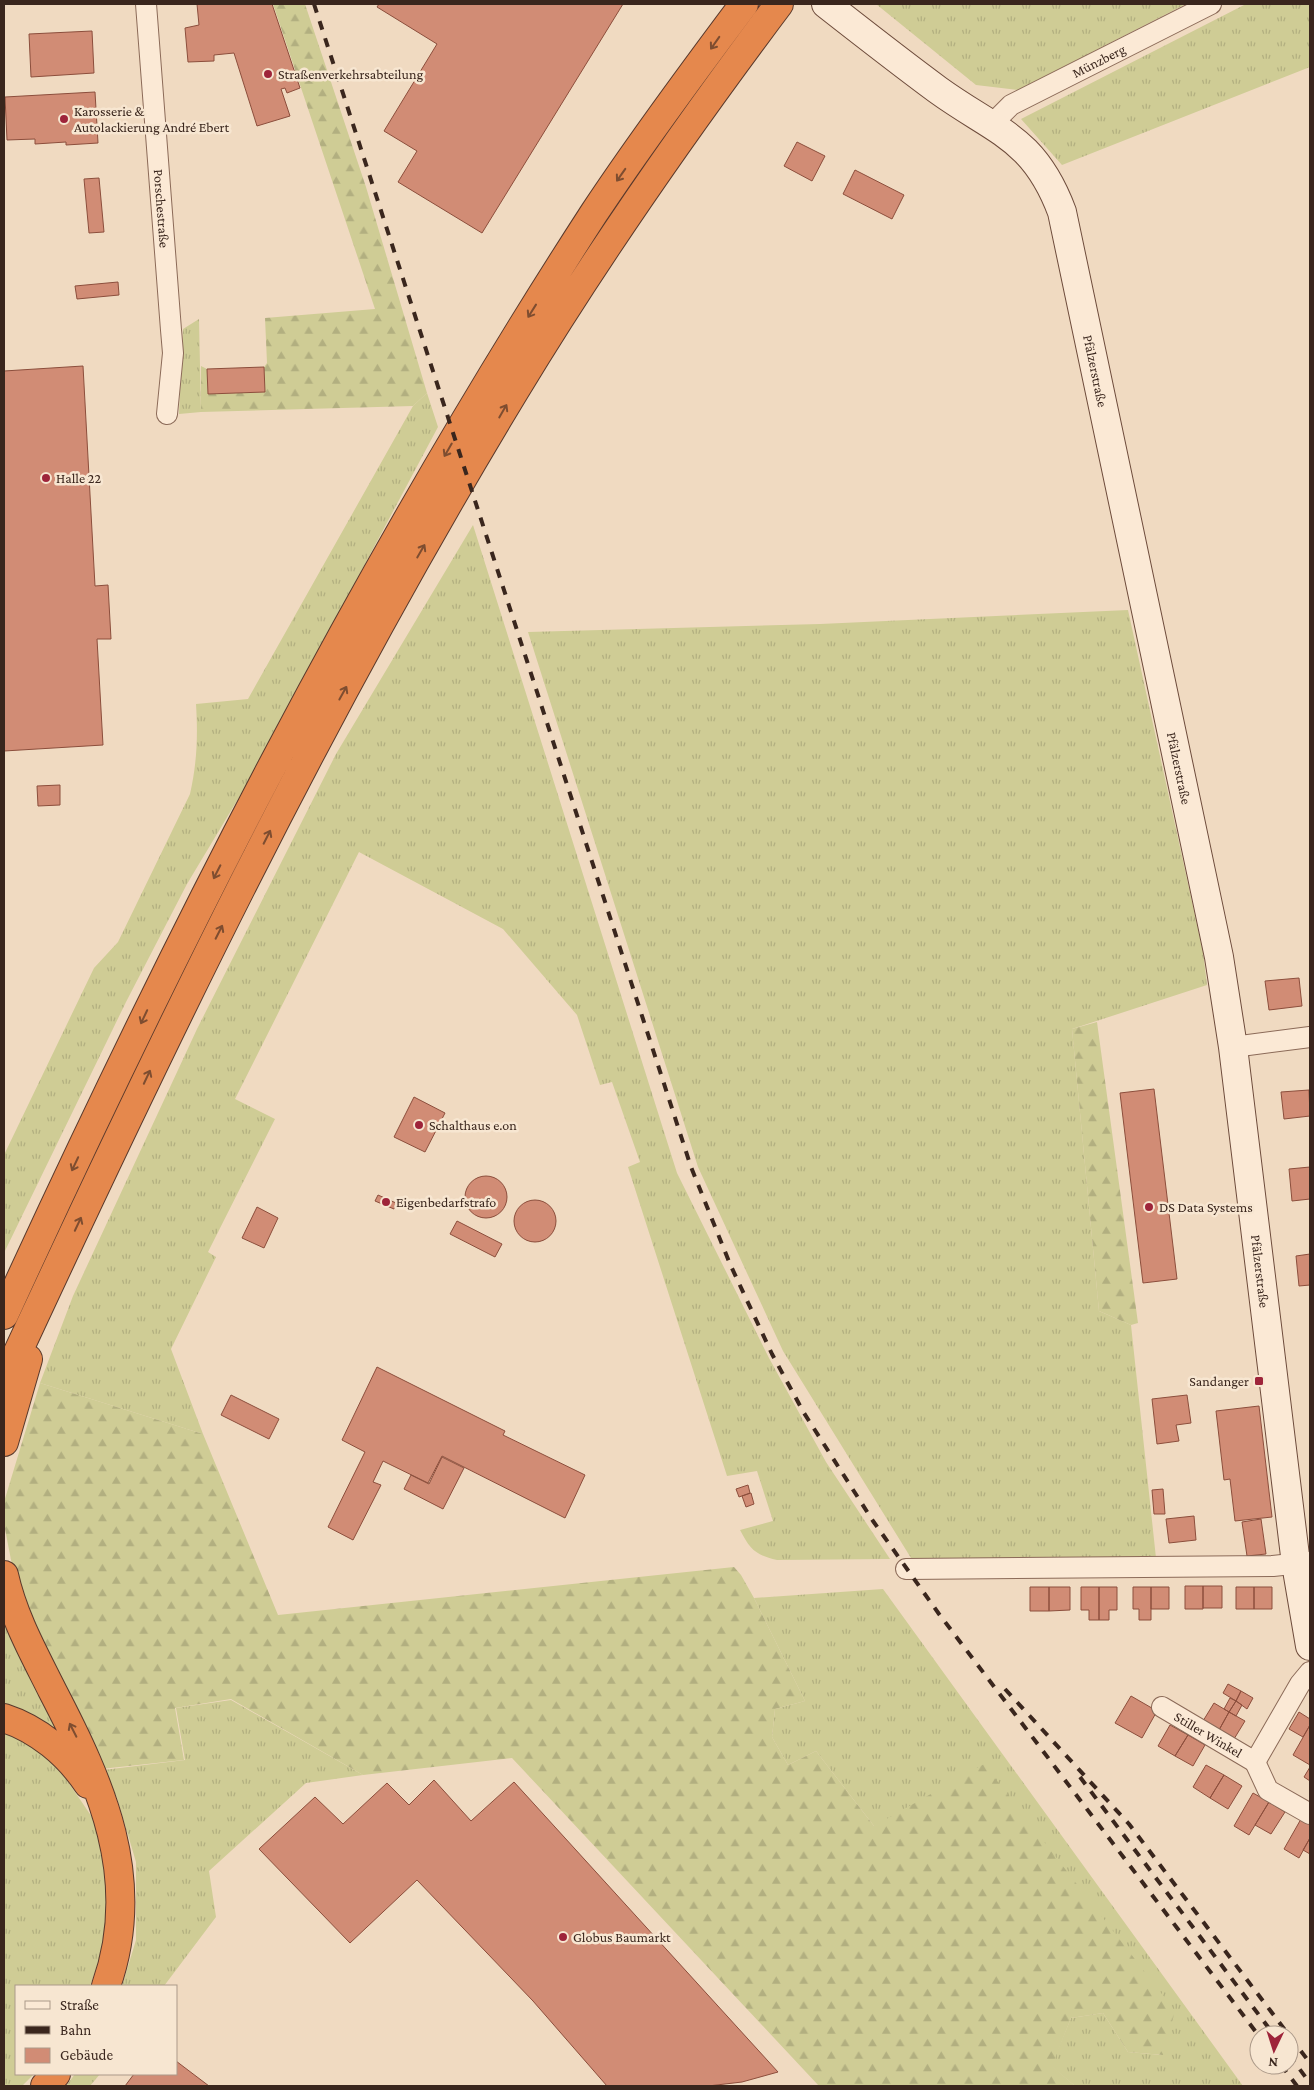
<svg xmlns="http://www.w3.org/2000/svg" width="1314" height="2090" viewBox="0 0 1314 2090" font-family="'Crimson Pro',serif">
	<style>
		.grass { fill: url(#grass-tufts) }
		.forest { fill: url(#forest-firs) }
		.building { fill: #d18c75; stroke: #8c4e3c }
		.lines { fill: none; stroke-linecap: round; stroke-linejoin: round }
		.street-casing { stroke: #8b6a58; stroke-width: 22 }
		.secondary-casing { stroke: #6d4b3b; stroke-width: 30 }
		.highway-casing { stroke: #59392c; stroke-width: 30 }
		.street { stroke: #fbe9d5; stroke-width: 20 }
		.secondary { stroke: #fbe9d5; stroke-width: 28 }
		.highway { stroke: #e5884d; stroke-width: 28 }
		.rail { stroke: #3a261d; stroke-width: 4; stroke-dasharray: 9 9; stroke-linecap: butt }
		.oneway { stroke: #7e4d30 }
		.poi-dot { fill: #9e243a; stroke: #f7e6d1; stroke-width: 2 }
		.labels { text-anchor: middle; stroke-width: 5; stroke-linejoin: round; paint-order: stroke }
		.street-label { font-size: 14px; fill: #3a261d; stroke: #f7e6d1 }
		.poi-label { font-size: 14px; fill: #3a261d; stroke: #f7e6d1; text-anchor: start }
	</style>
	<defs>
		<pattern id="grass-tufts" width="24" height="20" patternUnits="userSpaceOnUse" patternTransform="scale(1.25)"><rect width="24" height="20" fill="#cfcc95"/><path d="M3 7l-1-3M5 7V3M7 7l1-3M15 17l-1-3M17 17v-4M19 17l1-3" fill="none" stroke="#b2af80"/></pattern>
		<pattern id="forest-firs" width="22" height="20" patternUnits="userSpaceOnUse" patternTransform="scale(1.25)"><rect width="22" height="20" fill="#cfcc95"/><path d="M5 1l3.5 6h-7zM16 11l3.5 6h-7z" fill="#b2af80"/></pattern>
	</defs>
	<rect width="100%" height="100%" fill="#f0dac1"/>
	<path class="grass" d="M876,4h310l-168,86 -42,-5z
		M1246,4h64v63l-248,98 -41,-46z
		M199,319l2,93 -22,2 4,-85z
		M427,393l11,34 -185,347 -66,110 -61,118 -122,251v-98l90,-187 24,-26 72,-148c7,-31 8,-58 6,-90l52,-5 165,-293z
		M473,525l204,648 92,185 57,104 64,97 -113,1c-22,-5 -27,-11 -37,-30l33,-9 -16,-50 -30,5 -99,-309 12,-5 -28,-80 -12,3 -23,-70 -74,-86 -144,-77 -124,247 40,20 -67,133 8,5 -45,92 32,85 -163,-51 33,-87 124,-267 139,-275z
		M1128,610l75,342 4,33 -135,44 27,282 32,14 25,233h-245l-128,-207 -85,-184 -170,-535 292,-8z
		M883,1589l360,497h-168l-24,-20 20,-48 32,-5 25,39 34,3 -288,-229 -58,-75 -28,14 -16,-28 3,-28 30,-8 -51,-103z
		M4,1602l61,143 -61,-33z
		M231,1700l132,75 -57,8 -97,88 7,46 -52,69h-42l14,-46v-78l-19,-64 -14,-28 82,-10 -9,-52z
		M4,1732l28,10 26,25 38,56 9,39 2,51 -7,44 -10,29h-74v88h18l-12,12h-18z
		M75,2074h25l-10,12h-24z"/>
	<path class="forest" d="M273,4h32l61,183 61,206 -14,13 -212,6v-46l6,3 1,25 57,-2 -1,-25 3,-4 -2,-45 110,-9z
		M1097,1022l41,301 -7,2 -32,-14 -27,-282z
		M40,1383l163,51 75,181 456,-48 7,8 13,23 51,103 -30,8 -3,28 16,28 28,-14 58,75 110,-62 191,247 -12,44 -35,-3 -25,-39 -32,5 -19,48 23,20h-256l-307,-328 -149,17 -132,-76 -56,9 9,52 -83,9 -81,-163 -16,-82v-22z"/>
	<path class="building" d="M197,4h75l28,84 -13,5 -2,-5 -4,1 9,27 -33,10 -23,-73 -20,2v6l-26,1 -3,-34 14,-3z
		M379,4h244l-141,229 -84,-51 19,-31 -33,-20 53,-87 -60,-37z
		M92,31l2,42 -63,4 -2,-43z
		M95,92l3,51 -32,2v-3l-31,2v-5l-28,1 -2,-43z
		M797,142l28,14 -13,25 -28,-15z
		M855,170l49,25 -12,24 -49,-25z
		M99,178l5,54 -15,1 -5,-54z
		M118,282l1,13 -42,4 -2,-13z
		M83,366l12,220 13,-1 3,54h-14l6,106 -99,6v-380z
		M264,367l1,25 -57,2 -1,-25z
		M60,785v20l-22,1 -1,-20z
		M1299,978l3,28 -33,4 -4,-29z
		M1154,1089l23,190 -34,4 -23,-190z
		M1309,1090l1,26 -26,3 -3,-27z
		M414,1097l31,16 -20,39 -31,-15z
		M1310,1167v32l-18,2 -3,-32z
		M465 1197a21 21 0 1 1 42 0a21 21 0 1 1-42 0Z
		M378,1195l18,8 -2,6 -19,-8z
		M514 1221a21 21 0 1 1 42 0a21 21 0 1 1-42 0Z
		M257,1207l21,11 -14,30 -22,-10z
		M457,1221l45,23 -7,13 -45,-23z
		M1310,1254v31l-11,1 -3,-30z
		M377,1367l128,64 -2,4 82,40 -20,43 -123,-62 -14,27 -45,-22 -10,21 8,3 -28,55 -25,-13 37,-75 -23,-12z
		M231,1395l48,24 -10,20 -48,-24z
		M1187,1395l4,28 -15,2 3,16 -22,3 -5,-45z
		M1259,1406l13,111 -37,4 -5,-42 -6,1 -8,-69z
		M442,1457l22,11 -21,41 -39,-20 7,-14 18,9z
		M748,1485l2,8 -11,4 -3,-8z
		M1163,1489l2,25h-11l-2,-24z
		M751,1493l3,11 -8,3 -4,-11z
		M1194,1516l2,24 -27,3 -3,-24z
		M1261,1519l5,35 -19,2 -5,-34z
		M1185,1586h18v23h-18z
		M1203,1586h19v22h-19z
		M1030,1587h19v24h-19z
		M1049,1587h21v23l-21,1z
		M1081,1587h18v33h-10v-10h-8z
		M1099,1587h18v23h-8v10h-10z
		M1133,1587h18v33h-12v-11h-6z
		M1151,1587h18v22h-18z
		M1236,1587h18v22h-18z
		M1254,1587h18v22h-18z
		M1228,1684l13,7 -5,10 -13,-8z
		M1241,1691l12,7 -6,11 -11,-8z
		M1131,1696l26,15 -15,27 -27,-15z
		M1230,1698l6,3 -7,11 -5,-3z
		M1236,1701l6,4 -6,11 -7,-4z
		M1214,1703l15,9 -10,18 -16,-9z
		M1229,1712l16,9 -11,18 -15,-9z
		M1299,1712l11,7v6l-7,12 -14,-8z
		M1170,1725l18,10 -13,21 -17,-10z
		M1310,1725v40l-17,-10z
		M1188,1735l17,10 -12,21 -18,-10z
		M1206,1765l18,10 -14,23 -17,-11z
		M1310,1767v14l-6,-4z
		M1224,1775l18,11 -14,23 -18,-11z
		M434,1780l37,41 43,-39 264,290 -36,10 -34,4h-101l-74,-85 -116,-121 -67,63 -91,-94 56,-52 28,27 44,-41 22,22z
		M1253,1793l16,9 -20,33 -15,-9z
		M1269,1802l16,10 -14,22 -16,-9z
		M1301,1819l9,5v14l-11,20 -15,-9z
		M1310,1838v16l-7,-4z
		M176,2061l33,25h-84l9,-12h42z"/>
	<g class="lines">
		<g class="street-casing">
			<g id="street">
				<path id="s1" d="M146,4l25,326 2,23 -6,61"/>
				<path id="s2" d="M992,124l19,-19 200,-101"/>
				<path d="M1233,1047l77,-10"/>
				<path d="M906,1569l367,-3 37,-4"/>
				<path id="s3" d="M1162,1707l93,55 45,-78 10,-12"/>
				<path d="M1255,1762l13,28 42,24"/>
			</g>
		</g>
		<g class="secondary-casing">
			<g id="secondary">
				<path id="s4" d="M826,4c37,29 74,58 112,86 58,42 96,47 124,122l157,745 14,90 63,517 14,82"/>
			</g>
		</g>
		<g class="highway-casing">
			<path id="highway" d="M4,1315c173,-378 363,-752 590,-1102 47,-71 99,-141 150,-209
				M4,1382c156,-337 317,-672 510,-990 81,-134 171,-263 265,-388
				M4,1442l24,-83
				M4,1575c9,41 29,77 48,115 49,94 92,189 54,296
				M4,1718c34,11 64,36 84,66
				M45,2086l11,-12"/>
		</g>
		<use href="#street" class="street"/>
		<use href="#secondary" class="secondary"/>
		<use href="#highway" class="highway"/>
		<path class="rail" d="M314,4l377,1163 39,97 42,90 32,59 69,108 66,93 320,422
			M1005,1689l124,135 181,239
			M1080,1777l194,258
			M1289,2055l21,28
			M1281,2065l16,21"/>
	</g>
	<defs><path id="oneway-shaft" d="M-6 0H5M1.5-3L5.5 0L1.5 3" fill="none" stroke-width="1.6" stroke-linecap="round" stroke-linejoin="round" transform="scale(1.25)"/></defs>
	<g class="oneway">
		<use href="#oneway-shaft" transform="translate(715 43) rotate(125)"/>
		<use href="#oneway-shaft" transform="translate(621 175) rotate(125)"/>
		<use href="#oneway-shaft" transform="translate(532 311) rotate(122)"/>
		<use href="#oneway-shaft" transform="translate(503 411) rotate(-60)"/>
		<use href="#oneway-shaft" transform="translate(448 450) rotate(120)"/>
		<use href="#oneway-shaft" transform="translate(421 551) rotate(-60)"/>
		<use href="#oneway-shaft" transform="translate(343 693) rotate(-61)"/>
		<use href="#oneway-shaft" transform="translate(267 837) rotate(-63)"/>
		<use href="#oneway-shaft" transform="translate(217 872) rotate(117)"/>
		<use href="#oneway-shaft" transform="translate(219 932) rotate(-63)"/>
		<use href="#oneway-shaft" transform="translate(144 1017) rotate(115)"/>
		<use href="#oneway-shaft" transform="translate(147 1077) rotate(-65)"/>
		<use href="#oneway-shaft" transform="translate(75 1164) rotate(115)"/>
		<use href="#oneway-shaft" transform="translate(78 1224) rotate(-65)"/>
		<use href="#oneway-shaft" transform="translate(73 1730) rotate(-117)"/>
	</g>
	<g class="poi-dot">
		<circle cx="268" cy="74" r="5"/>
		<circle cx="64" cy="119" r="5"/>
		<circle cx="46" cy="478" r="5"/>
		<circle cx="419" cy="1125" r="5"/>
		<circle cx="386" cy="1202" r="5"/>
		<circle cx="1149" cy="1207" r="5"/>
		<rect x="1254" y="1376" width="10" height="10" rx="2.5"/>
		<circle cx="563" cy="1937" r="5"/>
	</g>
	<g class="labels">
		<g class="street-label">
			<text dy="5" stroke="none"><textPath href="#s2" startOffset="125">Münzberg</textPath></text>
			<text dy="5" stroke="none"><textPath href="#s1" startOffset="205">Porschestraße</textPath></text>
			<text dy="5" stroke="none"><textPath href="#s4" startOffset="482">Pfälzerstraße</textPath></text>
			<text dy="5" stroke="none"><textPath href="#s4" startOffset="888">Pfälzerstraße</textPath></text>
			<text dy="5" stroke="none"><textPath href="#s4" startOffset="1398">Pfälzerstraße</textPath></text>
			<text dy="5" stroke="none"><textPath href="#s3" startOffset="54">Stiller Winkel</textPath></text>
		</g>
		<g class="poi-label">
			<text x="278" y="79">Straßenverkehrsabteilung</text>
			<text x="74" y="116">Karosserie &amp;<tspan x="74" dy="16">Autolackierung André Ebert</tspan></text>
			<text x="56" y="483">Halle 22</text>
			<text x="429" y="1130">Schalthaus e.on</text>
			<text x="396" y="1207">Eigenbedarfstrafo</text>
			<text x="1159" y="1212">DS Data Systems</text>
			<text x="1249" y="1386" text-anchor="end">Sandanger</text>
			<text x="573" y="1942">Globus Baumarkt</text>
		</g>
	</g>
	<rect width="1314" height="2090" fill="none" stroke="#3a261d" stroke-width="10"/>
	<rect x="15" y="1985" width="162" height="90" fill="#f7e6d1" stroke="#ab9989"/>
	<rect x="25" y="2001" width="25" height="8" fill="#fbe9d5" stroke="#ab9989"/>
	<text x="60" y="2010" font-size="15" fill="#3a261d">Straße</text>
	<rect x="25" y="2026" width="25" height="8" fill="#3a261d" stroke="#ab9989"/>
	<text x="60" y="2035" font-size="15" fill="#3a261d">Bahn</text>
	<rect x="25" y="2048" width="25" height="15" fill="#d18c75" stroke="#ab9989"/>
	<text x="60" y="2060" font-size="15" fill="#3a261d">Gebäude</text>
	<g transform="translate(1274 2050) rotate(184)"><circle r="24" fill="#f7e6d1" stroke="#ab9989"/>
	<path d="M0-4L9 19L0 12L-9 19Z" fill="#9e243a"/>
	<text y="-8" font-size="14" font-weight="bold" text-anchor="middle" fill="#3a261d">N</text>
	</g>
</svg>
